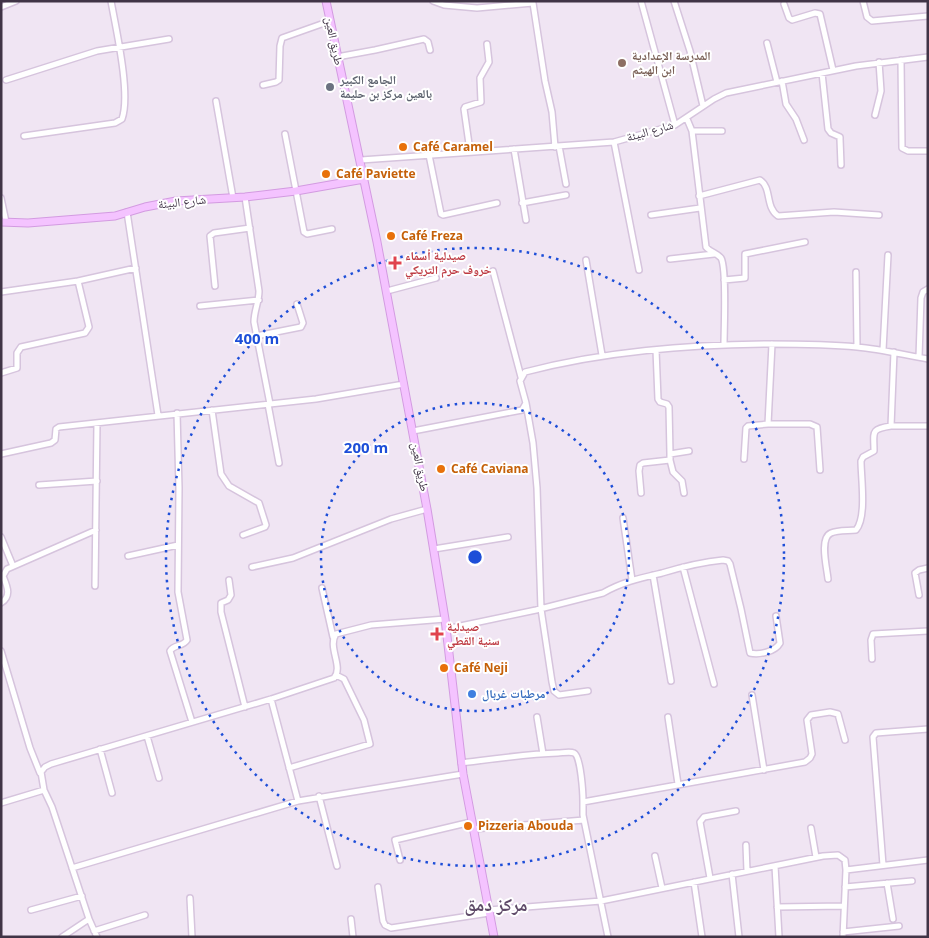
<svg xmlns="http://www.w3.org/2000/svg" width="929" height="938" viewBox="0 0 929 938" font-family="'Open Sans','Noto Naskh Arabic',sans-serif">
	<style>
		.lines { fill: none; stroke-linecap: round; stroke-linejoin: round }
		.street-casing { stroke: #d6c4dd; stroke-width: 8 }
		.secondary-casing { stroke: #d39be1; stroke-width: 9 }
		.street { stroke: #fff; stroke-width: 5 }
		.secondary { stroke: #f4c3ff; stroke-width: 7 }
		.ring { fill: none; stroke: #1d4ed8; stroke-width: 2.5; stroke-dasharray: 2.5 5 }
		.education-dot { fill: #8d6e63; stroke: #fff; stroke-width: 2 }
		.worship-dot { fill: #6b7280; stroke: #fff; stroke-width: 2 }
		.food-dot { fill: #e8710a; stroke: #fff; stroke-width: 2 }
		.health-dot { fill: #e0444e; stroke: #fff; stroke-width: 2 }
		.shop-dot { fill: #3f7fe0; stroke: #fff; stroke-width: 2 }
		.labels { text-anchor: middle; stroke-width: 4; stroke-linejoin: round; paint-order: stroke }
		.street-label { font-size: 12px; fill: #403446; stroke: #fff }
		.education-label { font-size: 12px; font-weight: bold; fill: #785e54; stroke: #fff; text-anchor: start }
		.worship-label { font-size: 12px; font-weight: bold; fill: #5b616d; stroke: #fff; text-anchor: start }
		.food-label { font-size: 12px; font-weight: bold; fill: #c56008; stroke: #fff; text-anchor: start }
		.health-label { font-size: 12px; font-weight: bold; fill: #be3a42; stroke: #fff; text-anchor: start }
		.shop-label { font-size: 12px; font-weight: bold; fill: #366cbe; stroke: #fff; text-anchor: start }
		.district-label { font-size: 18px; font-weight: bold; fill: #5f4b69; stroke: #fff }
		.centre { fill: #1d4ed8; stroke: #fff; stroke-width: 2.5 }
		.ring-label { font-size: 15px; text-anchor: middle; font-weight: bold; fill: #1d4ed8; stroke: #fff; stroke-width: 4; stroke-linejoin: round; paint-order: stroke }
	</style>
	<rect width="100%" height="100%" fill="#f0e5f3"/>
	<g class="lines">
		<g class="street-casing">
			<path id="street" d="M433,1l11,4 33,3 56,-5 12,78 7,31 3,35
				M641,1l34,124
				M674,1l16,50 13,55
				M863,1l4,16 5,4 56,-5
				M784,4l5,14 3,2 23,-7 5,1 13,56
				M1,7l15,-6
				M767,43l10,39
				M337,57l38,-7 49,-11 4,3 2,8
				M901,60l1,88 6,3h20
				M822,73l6,56 3,4 9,4v2l1,26
				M6,80l91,-29 72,-12
				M782,81l4,23 10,15 8,21
				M263,85l13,-3 3,-2 1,-34 2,-8 48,-17
				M216,101l17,97
				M875,115l6,-24 -2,-29
				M687,119l5,12 14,116c4,5 11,6 15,11 6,10 3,71 3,86
				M692,131h30
				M285,134l19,98 3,2 25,-5
				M24,136l91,-13 7,-4c9,-25 -6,-90 -11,-118
				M614,142l25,128
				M559,146l7,38
				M514,149l12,71
				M470,151l-6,-42 1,-2 16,-5 -1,-24 9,-16 -2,-18
				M429,155l12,59 2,1 54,-12
				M361,160l253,-18 61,-17 39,-26 12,-6 130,-27 72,-9
				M699,196l61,-16c12,8 5,27 18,36l56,-4 45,3
				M245,197l14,94c0,11 -5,20 -5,31l16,82
				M1,198l5,24
				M522,203l44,-8
				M127,212l31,203
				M651,215l49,-7
				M670,259l44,-5
				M586,260l16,95
				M493,271l28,106
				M856,272l1,75
				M724,280l21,-2v-24l60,-12
				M78,281l58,-13
				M215,286l-5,-50 4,-3 36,-5
				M387,291l49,-13
				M1,292l77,-11 11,46 -4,6 -64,14 -4,6v15l-16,5
				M200,306l59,-6
				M256,336l45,-9 2,-4 -6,-19
				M656,350l2,49 2,3 7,2 2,3 1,47 19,-3
				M883,350l5,-95
				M919,357l2,-59 2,-6 5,-3
				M526,403l7,40 4,45 4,121 11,73 2,9 5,4 29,-4
				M268,404l11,59
				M212,410l9,64 8,12 30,17 7,22 -1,2 -22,8
				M177,413l2,75 -1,104 9,48c-4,7 -13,4 -17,11l22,71
				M768,424h42l7,3 3,43
				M891,426h37
				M413,431l109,-21 4,-7 -6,-22 5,-9c80,-21 162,-27 244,-28 30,0 58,0 88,3 24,2 47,8 71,12
				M1,454l50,-11 4,-3 1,-11 3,-2 257,-28 88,-15
				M744,459l2,-31 2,-2 20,-2 4,-80
				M670,460l3,12 9,9 2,12
				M39,485l58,-4
				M641,493l-2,-22 1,-6 3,-2 27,-3v-6
				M623,518l9,62
				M1,537l12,29
				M434,549l74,-12
				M128,556l50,-11
				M252,567l41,-9 98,-39 36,-10
				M683,567l31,117
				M653,575l18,106
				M828,579c-1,-11 -9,-41 3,-46 7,-3 17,-2 25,-3 11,-13 5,-52 5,-69l2,-4 11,-6c0,-19 -4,-22 17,-25l3,-74
				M229,580l2,15 -3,5 -7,3v9l24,95
				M95,586l2,-163
				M322,588l11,49
				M919,595l-4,-22 4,-3 9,-2
				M1,603c11,-7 6,-17 2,-27l4,-7 89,-39
				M446,629l90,-19 67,-17c19,-11 38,-15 59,-20 20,-6 40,-11 61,-13l5,1 2,3 11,45 9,44c9,2 25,-1 30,-10l-4,-27
				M1,651l29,97 10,25
				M872,659l-1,-19 2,-6 55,-3
				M752,695l12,75
				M271,699l27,102
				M537,717l6,37
				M668,717l10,67
				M147,736l12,42
				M100,749l12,44
				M461,763c32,-4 65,-9 97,-10 4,0 12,-2 16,0 7,3 9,41 9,49l222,-40 5,-4 2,-4 -5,-34 4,-5 19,-3 8,2 7,26
				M289,768l81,-24 -6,-24 -20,-41 -8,-4
				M44,790l8,17 37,112 -27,18
				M319,796l18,70
				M583,802v13l25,122
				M1,803l43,-13 -3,-18 4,-5 6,-3 220,-65 63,-21c10,-11 -7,-31 2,-44l35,-9 74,-6
				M811,828l5,29
				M473,829l111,-9
				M746,845l1,26
				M655,856l7,32
				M400,860l-5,-20 76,-18
				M883,865l-10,-128 3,-4 52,-4
				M775,866l4,71
				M72,868l226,-67 165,-27
				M846,870l82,-10
				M732,874l7,63
				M710,878l-10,-56 4,-5 32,-6
				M694,882l8,55
				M887,883l6,36
				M378,887l5,34 2,4 6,3 98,-15
				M845,887l67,-6
				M190,898l2,39
				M777,907l67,-1
				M31,910l51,-14
				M489,910l112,-9 222,-45 15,-1 7,5 1,10 -3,67
				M89,919l8,18
				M351,919l2,18
				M94,931l51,-16
				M843,932l56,-6"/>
		</g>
		<g class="secondary-casing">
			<path id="secondary" d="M326,1l51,241 50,267 18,110 18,155 31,163
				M1,222l27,1 87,-7 30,-9 31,-6 69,-4 51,-6 68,-12"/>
		</g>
		<use href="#street" class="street"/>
		<use href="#secondary" class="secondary"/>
	</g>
	<g class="ring">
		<circle cx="475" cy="557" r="154"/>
		<circle cx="475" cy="557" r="309"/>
	</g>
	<circle class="education-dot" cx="622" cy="63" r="5"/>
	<circle class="worship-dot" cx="330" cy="87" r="5"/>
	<g class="food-dot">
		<circle cx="403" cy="147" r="5"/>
		<circle cx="326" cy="174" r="5"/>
		<circle cx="391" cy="236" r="5"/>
		<circle cx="441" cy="469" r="5"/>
		<circle cx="444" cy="668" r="5"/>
		<circle cx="468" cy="826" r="5"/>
	</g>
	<g class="health-dot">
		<path d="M392.5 255.5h5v5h5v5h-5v5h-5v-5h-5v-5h5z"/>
		<path d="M434.5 626.5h5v5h5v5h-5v5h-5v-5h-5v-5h5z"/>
	</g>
	<circle class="shop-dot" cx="472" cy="694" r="5"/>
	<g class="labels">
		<g class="street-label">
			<text transform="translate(334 41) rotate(78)" y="4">طريق العين</text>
			<text transform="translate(650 131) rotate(-16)" y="4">شارع البيئة</text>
			<text transform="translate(182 202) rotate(-6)" y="4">شارع البيئة</text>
			<text transform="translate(420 467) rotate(79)" y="4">طريق العين</text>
		</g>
		<g class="education-label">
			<text x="632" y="60">المدرسة الإعدادية<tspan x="632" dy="14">ابن الهيثم</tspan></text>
		</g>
		<g class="worship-label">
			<text x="340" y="84">الجامع الكبير<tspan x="340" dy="14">بالعين مركز بن حليمة</tspan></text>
		</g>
		<g class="food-label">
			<text x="413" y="151">Café Caramel</text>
			<text x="336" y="178">Café Paviette</text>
			<text x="401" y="240">Café Freza</text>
			<text x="451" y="473">Café Caviana</text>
			<text x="454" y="672">Café Neji</text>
			<text x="478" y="830">Pizzeria Abouda</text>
		</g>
		<g class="health-label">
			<text x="405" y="260">صيدلية أسماء<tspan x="405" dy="14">خروف حرم التريكي</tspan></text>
			<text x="447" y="631">صيدلية<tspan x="447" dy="14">سنية القطي</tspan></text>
		</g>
		<g class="shop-label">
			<text x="482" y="698">مرطبات غربال</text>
		</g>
		<g class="district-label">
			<text x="496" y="911">مركز دمق</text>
		</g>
	</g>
	<circle cx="475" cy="557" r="8" class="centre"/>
	<g class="ring-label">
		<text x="257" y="344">400 m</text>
		<text x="366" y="453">200 m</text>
	</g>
	<rect width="929" height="938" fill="none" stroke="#403446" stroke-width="5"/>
</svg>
